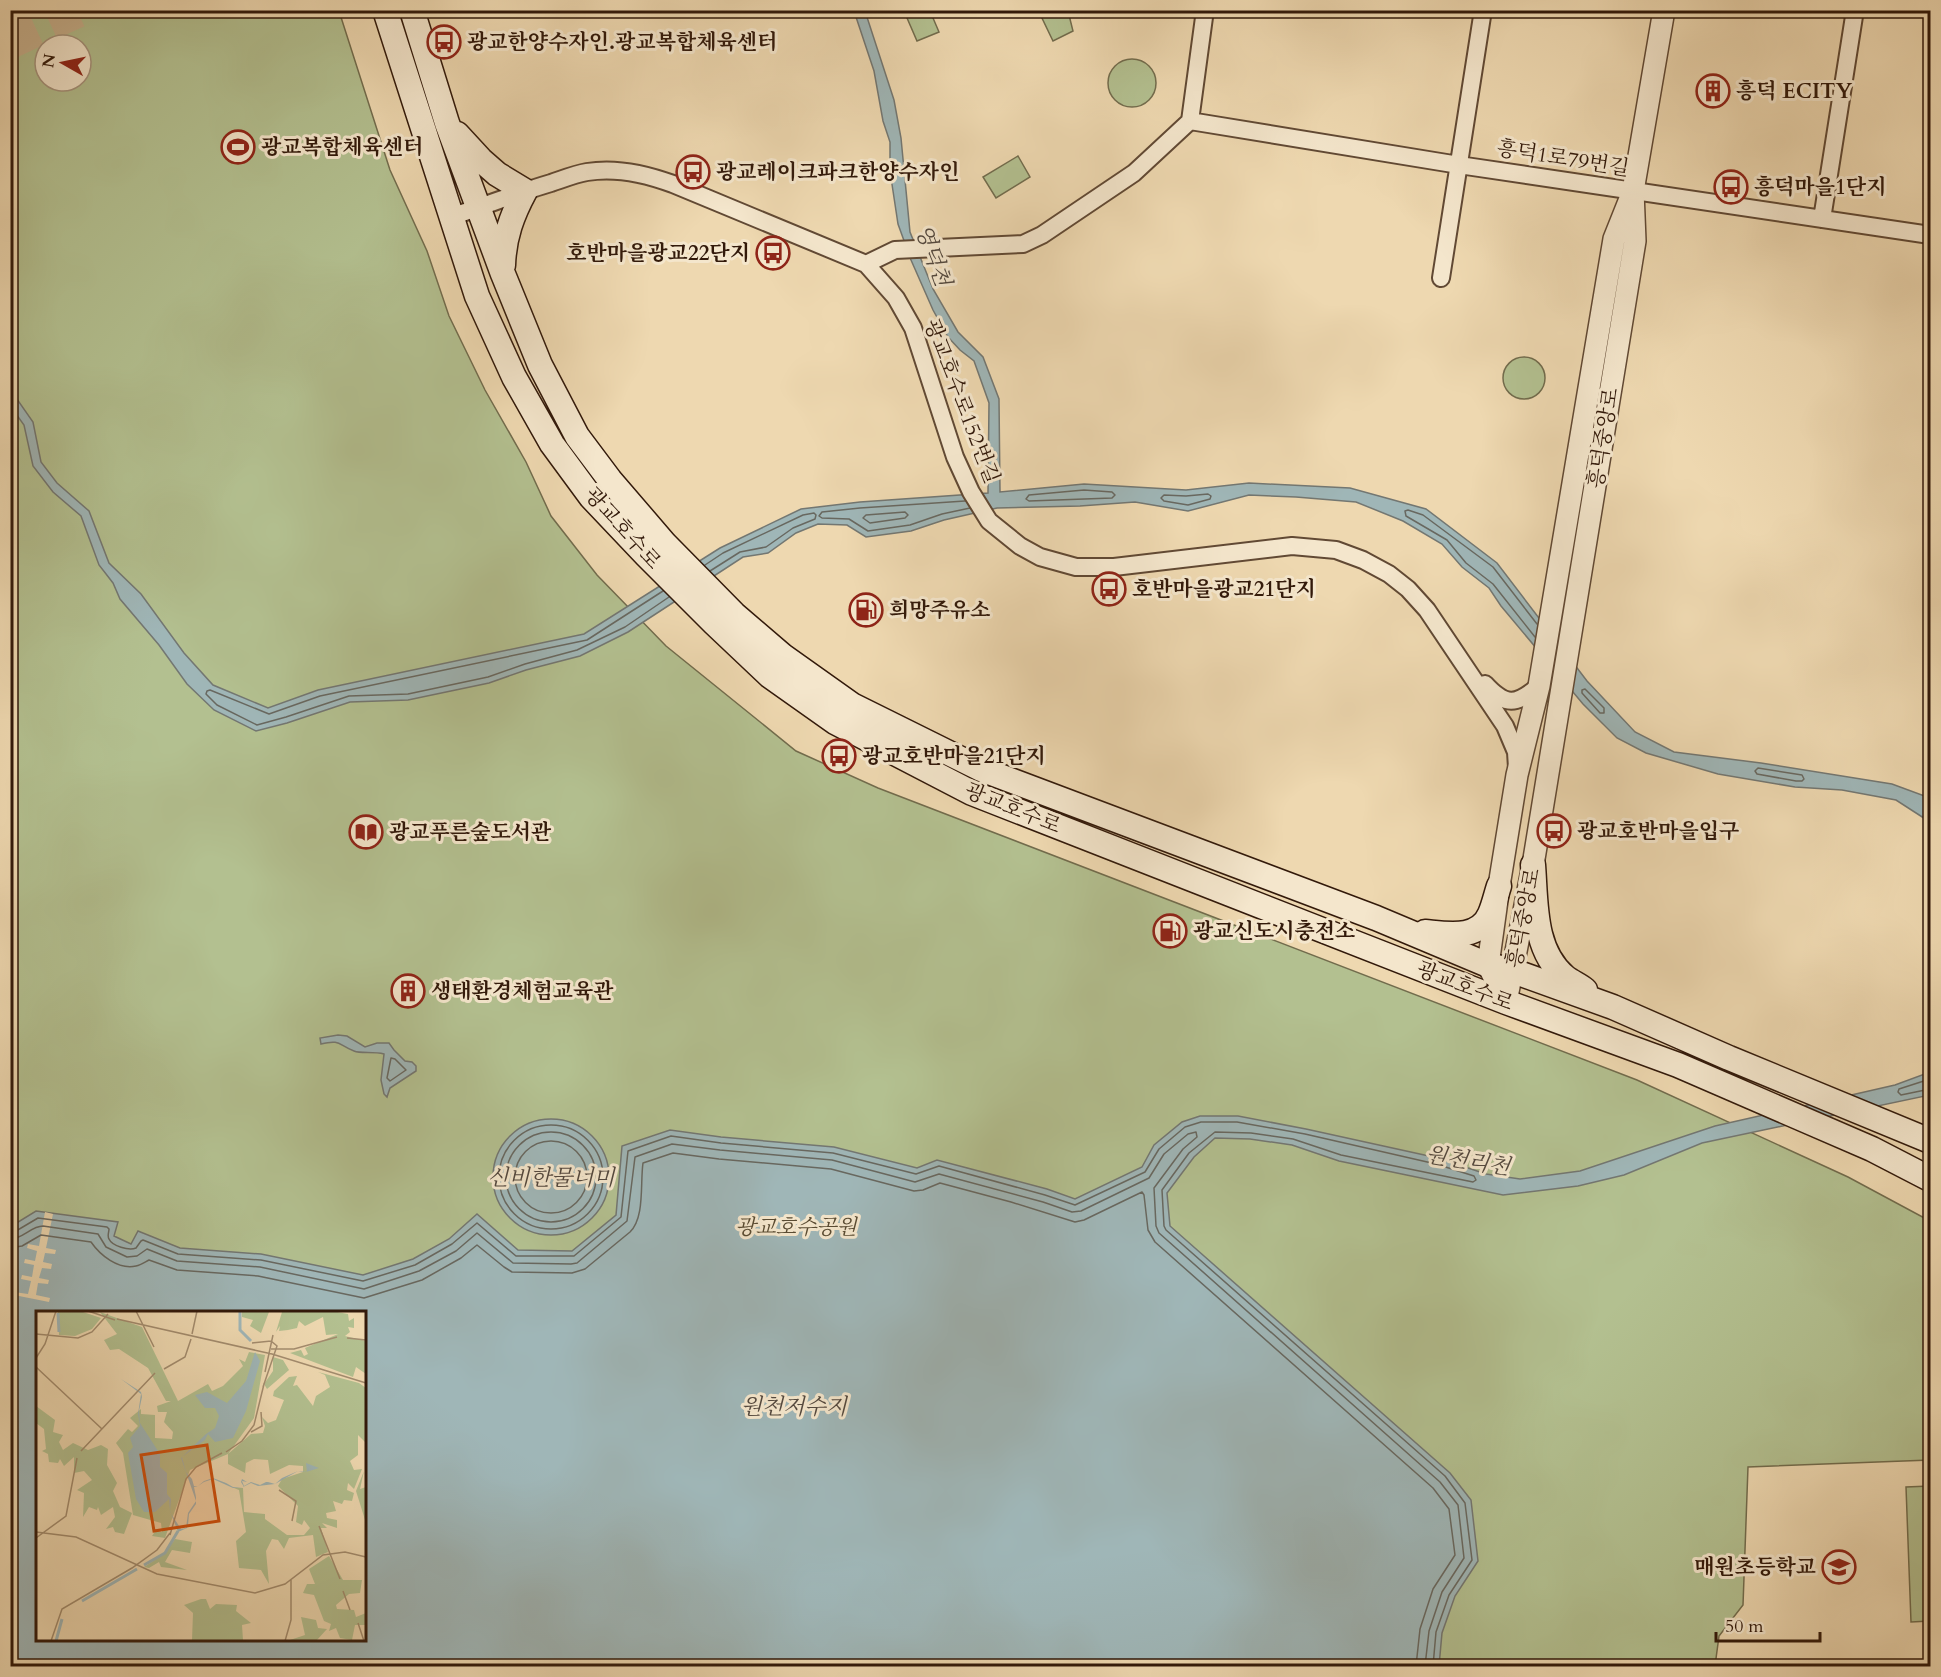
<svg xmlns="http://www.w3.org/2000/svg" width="1941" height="1677" viewBox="0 0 1941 1677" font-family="Cardo,'Noto Serif KR',serif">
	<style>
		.green { fill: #b3c090; stroke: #726c4d; stroke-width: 1.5; fill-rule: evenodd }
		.water { fill: #9fb6b7; stroke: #737772; stroke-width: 1.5; fill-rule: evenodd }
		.pier { fill: #eed8b0 }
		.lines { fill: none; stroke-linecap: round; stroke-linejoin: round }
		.shore { stroke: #686860; stroke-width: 1.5 }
		.motorway-tunnel { stroke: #c8b28f; stroke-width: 30; stroke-dasharray: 30 15; stroke-linecap: butt }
		.minor-casing { stroke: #614934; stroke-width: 20 }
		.tertiary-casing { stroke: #614934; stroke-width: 24 }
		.secondary-casing { stroke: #32190a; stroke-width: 27 }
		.minor { stroke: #f4e6cc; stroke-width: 16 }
		.tertiary { stroke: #f4e6cc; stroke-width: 21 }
		.secondary { stroke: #f4e6cc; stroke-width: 24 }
		.labels { text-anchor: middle; stroke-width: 6; stroke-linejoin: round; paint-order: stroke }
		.poi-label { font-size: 21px; font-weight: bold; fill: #32190a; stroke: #f4e6cc; text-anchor: start }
		.street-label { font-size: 21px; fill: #32190a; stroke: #f4e6cc }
		.park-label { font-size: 21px; font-style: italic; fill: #594b32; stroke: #f4e6cc }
		.water-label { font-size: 22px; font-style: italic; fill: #53483e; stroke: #f4e6cc }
		.inset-river { fill: none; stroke: #9fb6b7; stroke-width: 3 }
		.inset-road { fill: none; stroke: #a38c6e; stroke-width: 1.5 }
		.view { fill: #cd4f0c; fill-opacity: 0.15; stroke: #cd4f0c; stroke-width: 3 }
		.inset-edge { fill: none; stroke: #32190a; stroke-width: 3 }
	</style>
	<rect width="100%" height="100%" fill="#eed8b0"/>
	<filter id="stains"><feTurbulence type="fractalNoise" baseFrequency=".00333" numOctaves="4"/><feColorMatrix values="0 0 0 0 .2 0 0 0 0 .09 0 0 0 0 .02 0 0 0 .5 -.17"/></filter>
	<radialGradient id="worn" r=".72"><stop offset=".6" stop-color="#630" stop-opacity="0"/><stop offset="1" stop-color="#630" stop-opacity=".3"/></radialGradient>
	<path class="green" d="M1052,10l16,1 5,20 -20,10 -12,-25z
		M11,11h328l51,159 37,81 22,65 36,74 41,72 25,54 46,59 69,71 130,105 82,37 759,292 211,97 82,44v239l-182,7 -5,138 -24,31 -4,30h-1704zM45,45h36v36h-36zM38,1312h326v328h-326z
		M904,11h26l9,21 -22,9z
		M1108 83a24 24 0 1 1 48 0a24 24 0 1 1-48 0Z
		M1018,156l12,21 -34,21 -13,-21z
		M1503 378a21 21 0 1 1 42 0a21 21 0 1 1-42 0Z
		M1930,1486v135l-19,1 -5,-135z"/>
	<path class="water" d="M854,11h11l29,89 7,38 9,94 23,57 25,43 25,25 16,42 1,93 84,-8 102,6 63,-7 101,5 76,21 71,54 90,118 48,51 39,20 87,11 131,21 38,14v24l-34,-22 -54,-10 -47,-3 -77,-13 -72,-21 -29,-15 -34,-34 -82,-98 -12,-18 -27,-21 -20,-23 -39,-23 -47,-19 -60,-5 -47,-2 -61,16 -53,-9 -55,4 -83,2 -53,12 -33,11 -45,6 -19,-12 -29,-1 -22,9 -28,20 -25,4 -115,75 -48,24 -54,14 -37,13 -81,17 -58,2 -63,21 -31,8 -42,-21 -27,-26 -28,-39 -39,-46 -7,-16 -14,-18 -18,-49 -28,-24 -20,-26 -9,-41 -13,-18 -1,-18 23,33 8,40 16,21 32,28 20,52 32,31 43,59 29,32 55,23 50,-18 266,-56 136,-86 81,-39 59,-7 128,-9 1,-90 -15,-42 -14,-11 -12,-13 -15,-27 -22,-50 -13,-36 -8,-53v-29l-7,-21 -9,-50z
		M338,1035l9,1 18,11 12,-4h12l5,7 11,11 7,1 4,4v5l-26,17 -3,9 -3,-3 -3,-14 3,-26c-11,-3 -23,0 -30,-3 -16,-6 -13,-12 -33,-7l-1,-6z
		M1930,1072v23l-228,48 -78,32 -46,11 -75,9 -164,-34 -47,-16 -42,-6 -35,-1 -21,19 -27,36 3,33 280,247 21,27 7,61 -23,35 -13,37 -3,33h-1428l-1,-439 26,-16 82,11 -4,14 17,8 7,-13 42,17 81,6 102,21 50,-16 36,-20 28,-25 41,36 54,1 44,-36 6,-69 48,-16 51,7 113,10 83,21 20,-8 110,29 28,10 67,-32 12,-22 28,-23 18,-6h38l68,13 132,29 48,16 34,5 60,-8 135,-45 180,-41zM38,1312h326v328h-326z
		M493 1177a58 58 0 1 1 116 0a58 58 0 1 1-116 0Z"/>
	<path class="pier" d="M45,1212l8,2 -7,34 10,2 -1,4 -10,-1 -2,9 9,2 -1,5 -9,-1 -3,10 10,2 -1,4 -10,-1 -2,12 14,3 -1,4 -35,-7v-3l14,2 3,-13 -10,-2 1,-4 10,2 2,-12 -10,-2 1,-4 10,2 2,-10 -10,-3 1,-4 11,2z"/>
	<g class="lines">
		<path class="shore" d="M1084,490l28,2 3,3 -3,3 -83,3 -3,-2 3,-4z
			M1208,494l3,2 -1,3 -22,6 -24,-4 -3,-3 3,-3 22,1z
			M965,501l-105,7 -38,4 -3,4 3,2 27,1 19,12 42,-6 32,-11 28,-6
			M905,512l3,3 -3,3 -35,5 -7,-5 3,-3z
			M705,565l18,-12 80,-38 11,-2 2,2 -1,4 -22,9 -27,19 -26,5 -30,19
			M663,591l-76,49 -267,56 -51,18 -59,-24 -3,1 -1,3 11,11 40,20 29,-8 63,-21 59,-2 80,-17 37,-13 52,-14 48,-23 44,-30
			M1535,637l-42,-53 -27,-21 -19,-23 -41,-24 -1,-5 3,-1 15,5 70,52 44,57
			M1585,689l19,19v5h-4l-18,-20v-3z
			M1758,768l44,7 2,4 -2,2h-6l-39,-7 -2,-3z
			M391,1058l4,1 11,11 -16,11 -3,-3z
			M1930,1079l-31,10 -1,3 3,3 29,-6
			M499 1177a52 52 0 1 1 104 0a52 52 0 1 1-104 0Z
			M506 1177a45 45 0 1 1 90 0a45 45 0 1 1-90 0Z
			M515 1177a36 36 0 1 1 72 0a36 36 0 1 1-72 0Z
			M10,1232l6,-1 22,-13 69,9 2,2c0,3 -2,7 0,10 3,7 20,12 27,9l5,-7 2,-1 35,14 83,6 102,21 52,-16 37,-21 25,-21 39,33h58l47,-39 7,-66 43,-15 50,7 112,10 83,21 23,-8 106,29 30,10 70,-33 14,-23 26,-22 16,-5h36l68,12 131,30 38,12 2,4 -3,2 -132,-27 -48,-16 -42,-6 -36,-1 -26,21 -27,37 2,36 2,4 279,246 20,27 7,57 -23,35 -13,37 -3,34
			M10,1239c13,0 21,-13 33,-13l55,8 8,13 21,10 10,-1 10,-7 30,12 83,6 104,22 55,-18 37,-20 21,-18 36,30 58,1 6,-1 50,-42 8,-64 37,-13 48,6 112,10 83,22 24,-8 104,28 29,10 9,-1 68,-33 15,-24 24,-20 8,-2 1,5 -14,12 -29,39 2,38 3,7 281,249 18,23 6,53 -22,34 -13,39 -4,35
			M10,1248l12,-2 19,-11 50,7c9,13 27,28 45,24 5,-1 9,-4 13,-6l28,10 81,6 106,22 58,-18 39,-22 16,-13 27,22 8,5 60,1 13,-4 45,-37c15,-15 10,-48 13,-69l30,-10 46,6 112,10 83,22 9,-1 17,-7 71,19 64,20 9,-2 58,-28 2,3 4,35 7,12 278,246 16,21 6,46 -22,34 -13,40 -4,37"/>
		<path class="motorway-tunnel" d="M10,17l14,-7
			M10,44l74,-34"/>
		<g class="minor-casing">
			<path id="minor" d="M1190,121l269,44 471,70
				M1190,121l15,-111
				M450,217c34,-11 67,-24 101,-34 12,-4 24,-9 36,-11 29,-5 59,2 86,12l193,80 30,34 17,30 42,129 16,35 18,29 31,25 20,11 36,10h38l178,-21 44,4 27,10 26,14 19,15 19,21 78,116 11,26 1,16
				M1822,219l33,-209
				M866,264l29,-14 128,-6 19,-9 92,-62 56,-52
				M1441,278l42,-268
				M1485,684c21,23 31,21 54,2"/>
		</g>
		<g class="tertiary-casing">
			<path id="tertiary" d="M1506,1002l27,-137 102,-624 -2,-50 31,-181
				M1506,1002l-18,-37 11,-79 18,-111 22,-89 75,-447 16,-40"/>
		</g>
		<g class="secondary-casing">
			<path id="secondary" d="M385,10l92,286 37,81 38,67 39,53 55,58 68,68 56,53 65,46 137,71 534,209 172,63 194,84 58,30
				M412,10l35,113 56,151 37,91 37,71 33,44 55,64 69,70 49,42 69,49 129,64 395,149 112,47 25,6 100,36 116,51 201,83
				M457,134l24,26 16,14 28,17c-13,24 -21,46 -22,74
				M1533,865c3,38 0,85 32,112 6,5 14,8 20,13
				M1425,932c23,2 54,8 65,-18 4,-9 6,-19 9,-28"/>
		</g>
		<use href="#minor" class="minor"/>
		<use href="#tertiary" class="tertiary"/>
		<use href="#secondary" class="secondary"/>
	</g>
	<defs>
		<g id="bus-ring" transform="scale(1.725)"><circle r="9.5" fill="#f4e6cc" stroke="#8f2418" stroke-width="1.5"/><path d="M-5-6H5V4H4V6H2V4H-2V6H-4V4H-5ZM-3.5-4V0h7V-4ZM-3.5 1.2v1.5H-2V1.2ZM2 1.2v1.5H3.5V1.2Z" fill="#8f2418"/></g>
		<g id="building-ring" transform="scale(1.725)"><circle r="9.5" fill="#f4e6cc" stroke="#8f2418" stroke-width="1.5"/><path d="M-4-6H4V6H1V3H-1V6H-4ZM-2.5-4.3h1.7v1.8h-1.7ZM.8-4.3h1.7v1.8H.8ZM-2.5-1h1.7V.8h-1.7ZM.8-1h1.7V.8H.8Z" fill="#8f2418"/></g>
		<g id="stadium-ring" transform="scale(1.725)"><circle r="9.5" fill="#f4e6cc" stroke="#8f2418" stroke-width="1.5"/><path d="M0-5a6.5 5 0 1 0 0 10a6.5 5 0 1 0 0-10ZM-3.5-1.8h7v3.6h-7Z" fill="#8f2418"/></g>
		<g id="fuel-ring" transform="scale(1.725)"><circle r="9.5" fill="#f4e6cc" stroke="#8f2418" stroke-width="1.5"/><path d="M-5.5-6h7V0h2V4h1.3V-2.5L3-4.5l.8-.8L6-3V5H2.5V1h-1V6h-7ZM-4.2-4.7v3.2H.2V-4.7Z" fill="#8f2418"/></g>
		<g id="library-ring" transform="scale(1.725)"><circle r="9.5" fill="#f4e6cc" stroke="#8f2418" stroke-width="1.5"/><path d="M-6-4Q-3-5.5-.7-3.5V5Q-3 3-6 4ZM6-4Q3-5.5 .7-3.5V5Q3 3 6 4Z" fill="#8f2418"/></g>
		<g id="school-ring" transform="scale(1.725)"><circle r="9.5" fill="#f4e6cc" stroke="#8f2418" stroke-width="1.5"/><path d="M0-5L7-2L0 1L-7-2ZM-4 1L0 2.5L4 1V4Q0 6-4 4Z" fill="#8f2418"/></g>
	</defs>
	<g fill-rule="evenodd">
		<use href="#bus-ring" x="444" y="42"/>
		<use href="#building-ring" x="1713" y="91"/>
		<use href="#stadium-ring" x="238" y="147"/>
		<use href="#bus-ring" x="693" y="172"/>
		<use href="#bus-ring" x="1731" y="187"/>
		<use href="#bus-ring" x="773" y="253"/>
		<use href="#bus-ring" x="1109" y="589"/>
		<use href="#fuel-ring" x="866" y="610"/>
		<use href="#bus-ring" x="839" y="756"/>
		<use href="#bus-ring" x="1554" y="831"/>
		<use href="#library-ring" x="366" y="832"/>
		<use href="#fuel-ring" x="1170" y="931"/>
		<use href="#building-ring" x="408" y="991"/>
		<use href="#school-ring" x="1839" y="1567"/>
	</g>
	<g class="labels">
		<g class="poi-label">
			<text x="467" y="49">광교한양수자인.광교복합체육센터</text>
			<text x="1736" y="98">흥덕 ECITY</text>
			<text x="261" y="154">광교복합체육센터</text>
			<text x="716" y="179">광교레이크파크한양수자인</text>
			<text x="1754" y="194">흥덕마을1단지</text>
			<text x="750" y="260" text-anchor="end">호반마을광교22단지</text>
			<text x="1132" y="596">호반마을광교21단지</text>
			<text x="889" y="617">희망주유소</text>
			<text x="862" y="763">광교호반마을21단지</text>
			<text x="1577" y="838">광교호반마을입구</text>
			<text x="389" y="839">광교푸른숲도서관</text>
			<text x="1193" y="938">광교신도시충전소</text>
			<text x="431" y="998">생태환경체험교육관</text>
			<text x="1816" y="1574" text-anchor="end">매원초등학교</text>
		</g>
		<g class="street-label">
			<text transform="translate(1563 158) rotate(9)" y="7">흥덕1로79번길</text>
			<text transform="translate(962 401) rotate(69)" y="7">광교호수로152번길</text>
			<text transform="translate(1603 438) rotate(-81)" y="7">흥덕중앙로</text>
			<text transform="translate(623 528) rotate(48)" y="7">광교호수로</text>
			<text transform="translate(1013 808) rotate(22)" y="7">광교호수로</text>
			<text transform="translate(1523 918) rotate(-79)" y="7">흥덕중앙로</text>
			<text transform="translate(1465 986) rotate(21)" y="7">광교호수로</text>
		</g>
		<g class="park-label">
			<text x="796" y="1234">광교호수공원</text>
		</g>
		<g class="water-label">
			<text transform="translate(934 255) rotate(70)" y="8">영덕천</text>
			<text transform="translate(1468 1160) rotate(9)" y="8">원천리천</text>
			<text x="551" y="1185">신비한물너미</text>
			<text x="794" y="1414">원천저수지</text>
		</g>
	</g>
	<g transform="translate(36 1311)">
		<rect width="330" height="330" fill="#eed8b0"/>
		<path d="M296,0l16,3 1,7 5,-3v10l-6,-1 2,5 -5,4 21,5v33l-10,-7 -3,10 -63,-24 11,-3 3,6 4,-2 -3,-6 33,-14 -12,1 -3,-18 -18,9 -6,-5 -2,7 -9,2 -9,1 1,-5 -4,6 6,-20zM22,1h25l18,6 -9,11 -17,7 -16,-1zM64,1l42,15 36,74 30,-17 4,7 11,-5 20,-20 -4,-7 6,3 4,-10 16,3 -11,63 -26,36 -38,16 -25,68 -13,-2 4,-6 6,2 -1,-9 -28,-8 -10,-62 -7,-10 12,-14 4,3 6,-6 -8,-8 11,-9v5l14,1v23l17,1 1,-7 -9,-10 3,-10h-9l-1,-6 14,-5h-5l-18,-33 -29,-19 -9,1 -6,-10 13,-6zM206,1h27l-8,21 -11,-7 3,-6 -11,-3zM237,46l10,3 6,10 -22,19 -3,-5 9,-13zM282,61l41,11 7,5v55l-8,-8v20l-8,6 4,9 8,-1 -8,20 -6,-6 -1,7 7,3 -2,8 -8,-1 -2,4 -9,-3 3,10 -10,2 1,5 10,2v8l-15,-5 5,5h-6l7,24 -12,5 -3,-22 -24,3 -5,11 -6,-9 -6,-1 -6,12 3,33 -8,-14 -22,-2 -3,-27 10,-9 -7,-42 -5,-2h9l1,24 21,2v5l22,16h17l6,-7 -6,-8 -2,5 -6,-3 2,-16 -20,-20 4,-7 21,-7v-6l-14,-1 -19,9 -2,-14 -14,-1 -8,4 -1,10 -17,-9v-10l23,-20 12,-1 2,-7 -3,-9 6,6 8,-3 8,-20 -11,-4 1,-5 15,-14 8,-1 -4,10 4,-1 16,21 3,-10 14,-9 -5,-12zM0,95l19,14 -2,12 10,3 -4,7 4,8 10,-7 15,7 13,-5 7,4 -1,16 10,18 -4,8 7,16 12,6 -8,21 -9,-2 -2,-5 -7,2 9,-12 -2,-10 -12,8 -3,-8 -1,3 -8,-3 -6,10 1,-24 -7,-3 15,-10 -8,-9 -10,2v-16l-10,9 -4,-7 -2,4 -9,-1 -1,-8 -6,-3 4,-2 -2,-20 -8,-6zM328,160l-4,18 6,-2v36l-10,-32zM139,228l17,3 -2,11 -18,-3 -7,12 22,8 -26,-3 -2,-5 -10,6 -5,-1 20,-13zM293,245l14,24h19l-2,13 -11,1 -13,11 1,4 17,1 2,7 10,-4v12h-11l-3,15 -12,-2 -4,-10 -7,3 2,-7 -7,-3 -10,-26 -11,-2 4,-9h8l-6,-15zM165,288h5l4,10 6,-5 21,1 -1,6 15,12 -9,2 1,15h-51l1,-27 -9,-8zM265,306l15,3 2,8 9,1 -10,11 -30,1 18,-6z" fill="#b3c090"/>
		<path d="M219,41l5,9 -14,50 -13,27 -18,4 -7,-8 -3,6 -23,17 4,15 6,7 2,7h4l6,-5 9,-3 13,5 7,4h11l-3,-5 1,-3 5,3 -5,-1 2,5 7,-4 9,3 6,-3h2l7,2 7,-6 16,-7h4l5,1 -1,-9 13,5 -13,4 -8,-1 -23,13 -17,2 -7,-3 -8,4 -10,1 -20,-9 -9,3 -6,4 -4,1 2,10v7l-7,10 -1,11 -1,3 -9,4 -8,-21 -1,-12 -14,13h-11l-8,-13 -8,-46 5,-6 -3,-9 10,-12 -2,-12 3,-20 -20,-15 20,13 1,5 -3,14 1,12 20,31v13l7,6v21l4,5 -1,13 11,17 5,-1 2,-15 8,-12 -15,-43 25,-24 9,-6 4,-12 -4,-8h-10l-10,-13 12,-3 20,11 19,-22z" fill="#9fb6b7"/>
		<path class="inset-river" d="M204,0v19l11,11M22,2l1,19M108,254l21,-12 13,-22M46,290l55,-32M20,330l6,-22"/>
		<path class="inset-road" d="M52,0l27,9M100,0l18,36M81,8l155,35 94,29M0,23l42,4 14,-6 16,-18M156,23l5,-23M311,27l19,2M216,32l19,-2 6,5 -14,41M235,38h23l43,-12M0,47l9,-14 11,-33M0,56l66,62M128,58l21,-12 6,-18M229,61l8,-37M215,121l11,-6 -1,-14M45,140l74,-78M190,141l16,-11 12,-16 10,-41M243,179l17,11 -4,20M283,215l21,53M0,221l40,5 81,37 98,19 30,-9 38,-29 22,-3 21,5M134,224l16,-56 10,-12 26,-14M0,227l30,-22 11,-58M307,280l7,19M322,312l6,18M15,330l11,-32 70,-41 25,-18 13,-17M249,330l6,-21v-41"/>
		<path class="view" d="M171,134l12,76 -65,10 -13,-76z"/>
		<rect width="330" height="330" class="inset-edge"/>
	</g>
	<rect width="1941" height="1677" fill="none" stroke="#eed8b0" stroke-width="36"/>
	<rect x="12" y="12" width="1917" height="1653" fill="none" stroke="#32190a" stroke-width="3"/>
	<rect x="18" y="18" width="1905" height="1641" fill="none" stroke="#32190a" stroke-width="1.5"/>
	<g transform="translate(63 63) rotate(279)"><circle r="28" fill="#f4e6cc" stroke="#a6947e" stroke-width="1.5"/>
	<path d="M0-4.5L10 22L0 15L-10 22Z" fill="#8f2418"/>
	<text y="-9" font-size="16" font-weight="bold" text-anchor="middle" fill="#32190a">N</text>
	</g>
	<path d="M1716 1632v9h104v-9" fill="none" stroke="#32190a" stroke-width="3"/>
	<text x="1725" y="1632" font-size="18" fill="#32190a" stroke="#f4e6cc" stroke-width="4.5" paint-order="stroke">50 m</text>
	<rect width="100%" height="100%" filter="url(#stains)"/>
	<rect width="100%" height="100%" fill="url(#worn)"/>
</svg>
